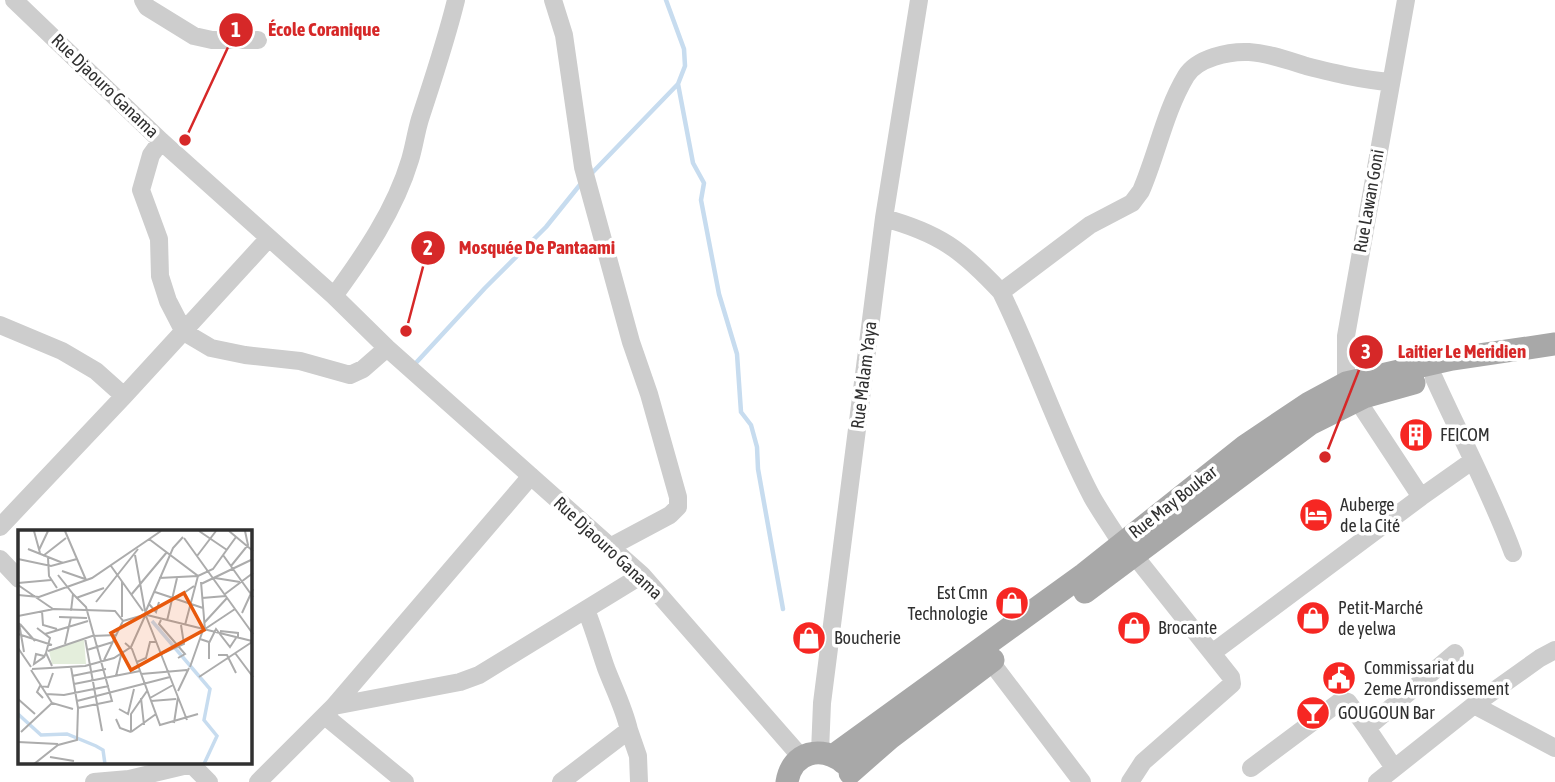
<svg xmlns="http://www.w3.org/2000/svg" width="1555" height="782" viewBox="0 0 1555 782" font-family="'Asap Condensed',sans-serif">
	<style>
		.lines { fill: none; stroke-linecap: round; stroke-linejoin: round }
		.stream { stroke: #c7dcef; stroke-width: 4.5 }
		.minor { stroke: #cdcdcd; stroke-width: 18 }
		.major { stroke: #a8a8a8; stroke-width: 23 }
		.labels { text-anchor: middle; stroke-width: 7; stroke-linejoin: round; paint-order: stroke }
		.street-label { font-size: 18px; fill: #303030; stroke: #fff }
		.poi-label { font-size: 18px; fill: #303030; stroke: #fff; text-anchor: start }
		.inset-river { fill: none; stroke: #c7dcef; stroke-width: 3.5 }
		.inset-road { fill: none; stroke: #acacac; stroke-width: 2 }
		.view { fill: #e8590c; fill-opacity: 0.15; stroke: #e8590c; stroke-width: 3.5 }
		.inset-edge { fill: none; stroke: #303030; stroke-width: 3.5 }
		.leader { fill: none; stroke: #d62828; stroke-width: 2.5 }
		.callout-dot { fill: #d62828; stroke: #fff; stroke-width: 2.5 }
		.mark-label { font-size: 21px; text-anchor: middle; font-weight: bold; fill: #fff }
		.callout-label { font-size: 19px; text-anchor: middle; font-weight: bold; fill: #d62828; stroke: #fff; stroke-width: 7; stroke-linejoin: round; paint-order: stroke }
	</style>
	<rect width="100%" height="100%" fill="#fff"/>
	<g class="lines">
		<path class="stream" d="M666,0l18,49 1,17 -7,18 15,79 11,20 -3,17 18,94 18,60 4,58 10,13 6,22 1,22 25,140
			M590,175l88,-91
			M414,365l71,-77 61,-61 37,-46"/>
		<path class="minor" d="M14,0l147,141 173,155 53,52 255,227 159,182
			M143,0l4,7 47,29 18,4h46
			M553,0l11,35 19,132 48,175 18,52 29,103v10l-8,8 -60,32
			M1406,0l-60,336v47l75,114
			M161,141l-10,14 -10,35 18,49 1,37 8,25 16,31 27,16 34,7 55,6 50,14 13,-6 24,-21
			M884,218c55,15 78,32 117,74l89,-67 42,-22 9,-12c16,-37 24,-80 45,-115 11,-18 43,-25 63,-24 19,1 38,8 57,14 28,7 56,14 84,16
			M1001,292c33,67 56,139 91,205 9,16 20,31 29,46
			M334,296c30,-41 61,-86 76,-136 4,-13 6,-28 10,-41 13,-40 26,-78 36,-119
			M0,325l62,26 34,20 28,25
			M1434,378c26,58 57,115 79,175
			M0,527l124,-131 145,-158
			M0,559l19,20
			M586,610c8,19 13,38 20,58 8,21 18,40 23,62
			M1212,653l209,-156 51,-36
			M991,662l91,120
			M1474,705l81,43
			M334,706l126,-24 19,-7 163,-100
			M325,716l80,66
			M820,752l2,-49 62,-485 35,-218
			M190,763l19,19
			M1251,768l91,-68 6,2 19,26
			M1394,768l-27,-40 88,-75
			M94,782l35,-3 63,-15
			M258,782l76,-76 197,-230
			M561,782l68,-52 9,26 1,26
			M1130,782l13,-20 89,-78 -1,-7 -97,-122
			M1377,782l97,-77 66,-47 15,-8"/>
		<path class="major" d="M1085,592l225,-168 54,-27 50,-14
			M834,755l250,-181 161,-128 64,-43 37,-20 106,-24 103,-15
			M850,773l40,-35 103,-78
			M787,782c5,-31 35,-37 57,-19"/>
	</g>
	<defs>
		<g id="building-disc" transform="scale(1.75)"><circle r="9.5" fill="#f62723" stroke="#fff"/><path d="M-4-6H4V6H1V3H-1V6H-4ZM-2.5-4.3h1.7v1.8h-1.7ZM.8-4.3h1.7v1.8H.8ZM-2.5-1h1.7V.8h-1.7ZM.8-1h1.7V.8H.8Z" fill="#fff"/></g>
		<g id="hotel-disc" transform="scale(1.75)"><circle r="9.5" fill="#f62723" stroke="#fff"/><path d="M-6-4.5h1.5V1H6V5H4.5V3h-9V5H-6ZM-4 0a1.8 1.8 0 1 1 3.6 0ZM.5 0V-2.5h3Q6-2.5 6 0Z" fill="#fff"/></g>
		<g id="shop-disc" transform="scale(1.75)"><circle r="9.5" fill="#f62723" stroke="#fff"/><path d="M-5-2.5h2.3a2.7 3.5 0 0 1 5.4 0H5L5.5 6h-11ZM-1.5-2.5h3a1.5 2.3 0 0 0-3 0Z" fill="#fff"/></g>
		<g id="civic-disc" transform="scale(1.75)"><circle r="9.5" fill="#f62723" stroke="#fff"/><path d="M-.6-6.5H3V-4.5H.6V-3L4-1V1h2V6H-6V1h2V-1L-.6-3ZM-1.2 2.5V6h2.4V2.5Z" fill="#fff"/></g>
		<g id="bar-disc" transform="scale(1.75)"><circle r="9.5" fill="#f62723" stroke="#fff"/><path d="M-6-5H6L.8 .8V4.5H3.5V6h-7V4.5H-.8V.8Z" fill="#fff"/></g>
	</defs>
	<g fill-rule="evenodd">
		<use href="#building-disc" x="1416" y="435"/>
		<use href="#hotel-disc" x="1316" y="515"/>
		<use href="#shop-disc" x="1012" y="603"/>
		<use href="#shop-disc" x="1313" y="618"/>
		<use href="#shop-disc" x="1134" y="628"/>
		<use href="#shop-disc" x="809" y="638"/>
		<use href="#civic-disc" x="1339" y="678"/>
		<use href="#bar-disc" x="1313" y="713"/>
	</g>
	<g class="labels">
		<g class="street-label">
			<text transform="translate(105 86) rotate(44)" y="6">Rue Djaouro Ganama</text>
			<text transform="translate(1369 201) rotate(-80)" y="6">Rue Lawan Goni</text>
			<text transform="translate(864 375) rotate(-83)" y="6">Rue Malam Yaya</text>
			<text transform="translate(1173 502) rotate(-38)" y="6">Rue May Boukar</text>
			<text transform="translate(608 548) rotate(43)" y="6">Rue Djaouro Ganama</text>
		</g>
		<g class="poi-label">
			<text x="1440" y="441">FEICOM</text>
			<text x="1340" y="511">Auberge<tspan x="1340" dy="21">de la Cité</tspan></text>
			<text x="988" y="599" text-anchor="end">Est Cmn<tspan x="988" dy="21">Technologie</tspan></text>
			<text x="1338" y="614">Petit-Marché<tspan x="1338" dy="21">de yelwa</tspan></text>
			<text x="1158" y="634">Brocante</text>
			<text x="834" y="644">Boucherie</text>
			<text x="1364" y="674">Commissariat du<tspan x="1364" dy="21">2eme Arrondissement</tspan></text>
			<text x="1338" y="719">GOUGOUN Bar</text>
		</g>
	</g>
	<g transform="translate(18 530)">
		<rect width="234" height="234" fill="#fff"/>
		<path d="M66,109l2,25h-34l-3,-13z" fill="#e4eedc"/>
		<path class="inset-river" d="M134,91l58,68 -6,31 13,16 -13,28M0,184l23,21 26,-1 29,12 7,4 2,14"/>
		<path class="inset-road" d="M16,1l6,22M47,1l21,49M181,1l28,19M211,1l24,20M166,8l69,96M131,9l49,37 -13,49M10,19l35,14M21,20l9,-19M117,25l10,56M205,25l30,42M25,26l23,-18M179,26l19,-25M30,28l1,18 8,12M0,29l33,7 26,-7M93,36l32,45M213,36l17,-21 -3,-14M44,41l23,8M40,45l15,19 -2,17M141,48l39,-2 15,-7 23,-32M197,48l25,4M104,52v35M183,52l4,48M0,53l33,-3M183,54l52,-25M0,55l35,24M137,62l48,16M55,64l13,13 26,94 -34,7M207,64l28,-21M0,65l21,2 53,-19 69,-47M113,65l36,-43M58,68l28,-10M184,68l24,-2M157,69l19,-13M78,72l42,-53M131,74l7,8 3,-10M24,81l1,14 14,4M127,83l28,-65 10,-11M224,83l11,-24M129,85l105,26M0,86l36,-7 61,2 8,10 -19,39M128,86l41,104M41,87l28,1M143,90l-2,4 26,30 -7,4M105,91l21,-6M149,91l10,-43M1,93l5,29M186,93l23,-25M2,94l15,17M19,98l13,10 -4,15 6,13M187,99l30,-20M202,101l18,2v5M0,104l34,11M27,104l43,-13M67,108l17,93M182,109l9,3v17M107,113l7,6 28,76 38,-11M191,113l7,-14 14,18 6,-9M47,114l6,-27M0,118l13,19M69,120l26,-8M30,121l44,-15 25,-1M217,123l18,24M143,124l23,-10 -3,-19M200,125h9l9,18M26,126l-8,-2 -2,10 10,-7 2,-4M119,132l9,-4 4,-16h7M172,137l13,-37M14,139l53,-3 29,-8 17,-11 14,-31M13,140l21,33 21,6M123,144l46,-4M54,146l34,-7M98,146l5,-21M181,147l53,-35M56,154l66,-13M160,161l11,-23M28,164l18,1 45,-9M25,168l-6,-6 3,-6 8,1 5,-14M123,168l3,27M132,168l23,-13M0,169l17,15M59,171l93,-24M133,171l25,-2M101,179l9,5 6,-25M98,189l4,9 11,4M156,193l4,-26M3,202l31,-29M113,202v-18l16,-23M113,202l25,-18M0,212l40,2M32,227l24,4M16,234l24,-19 19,-5 1,-32 -7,-41"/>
		<path class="view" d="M166,63l20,37 -73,40 -20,-37z"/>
		<rect width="234" height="234" class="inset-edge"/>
	</g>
	<path class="leader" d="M185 140L236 30M406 331L428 248M1325 457L1366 352"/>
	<g class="callout-dot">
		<circle cx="185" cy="140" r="7"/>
		<circle cx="406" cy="331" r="7"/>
		<circle cx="1325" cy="457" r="7"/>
		<circle cx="236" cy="30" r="18"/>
		<circle cx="428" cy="248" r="18"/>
		<circle cx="1366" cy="352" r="18"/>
	</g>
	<g class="mark-label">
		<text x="236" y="37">1</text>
		<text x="428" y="255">2</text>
		<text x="1366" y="359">3</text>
	</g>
	<g class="callout-label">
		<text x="324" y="36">École Coranique</text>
		<text x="537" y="254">Mosquée De Pantaami</text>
		<text x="1462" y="358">Laitier Le Meridien</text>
	</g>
</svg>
